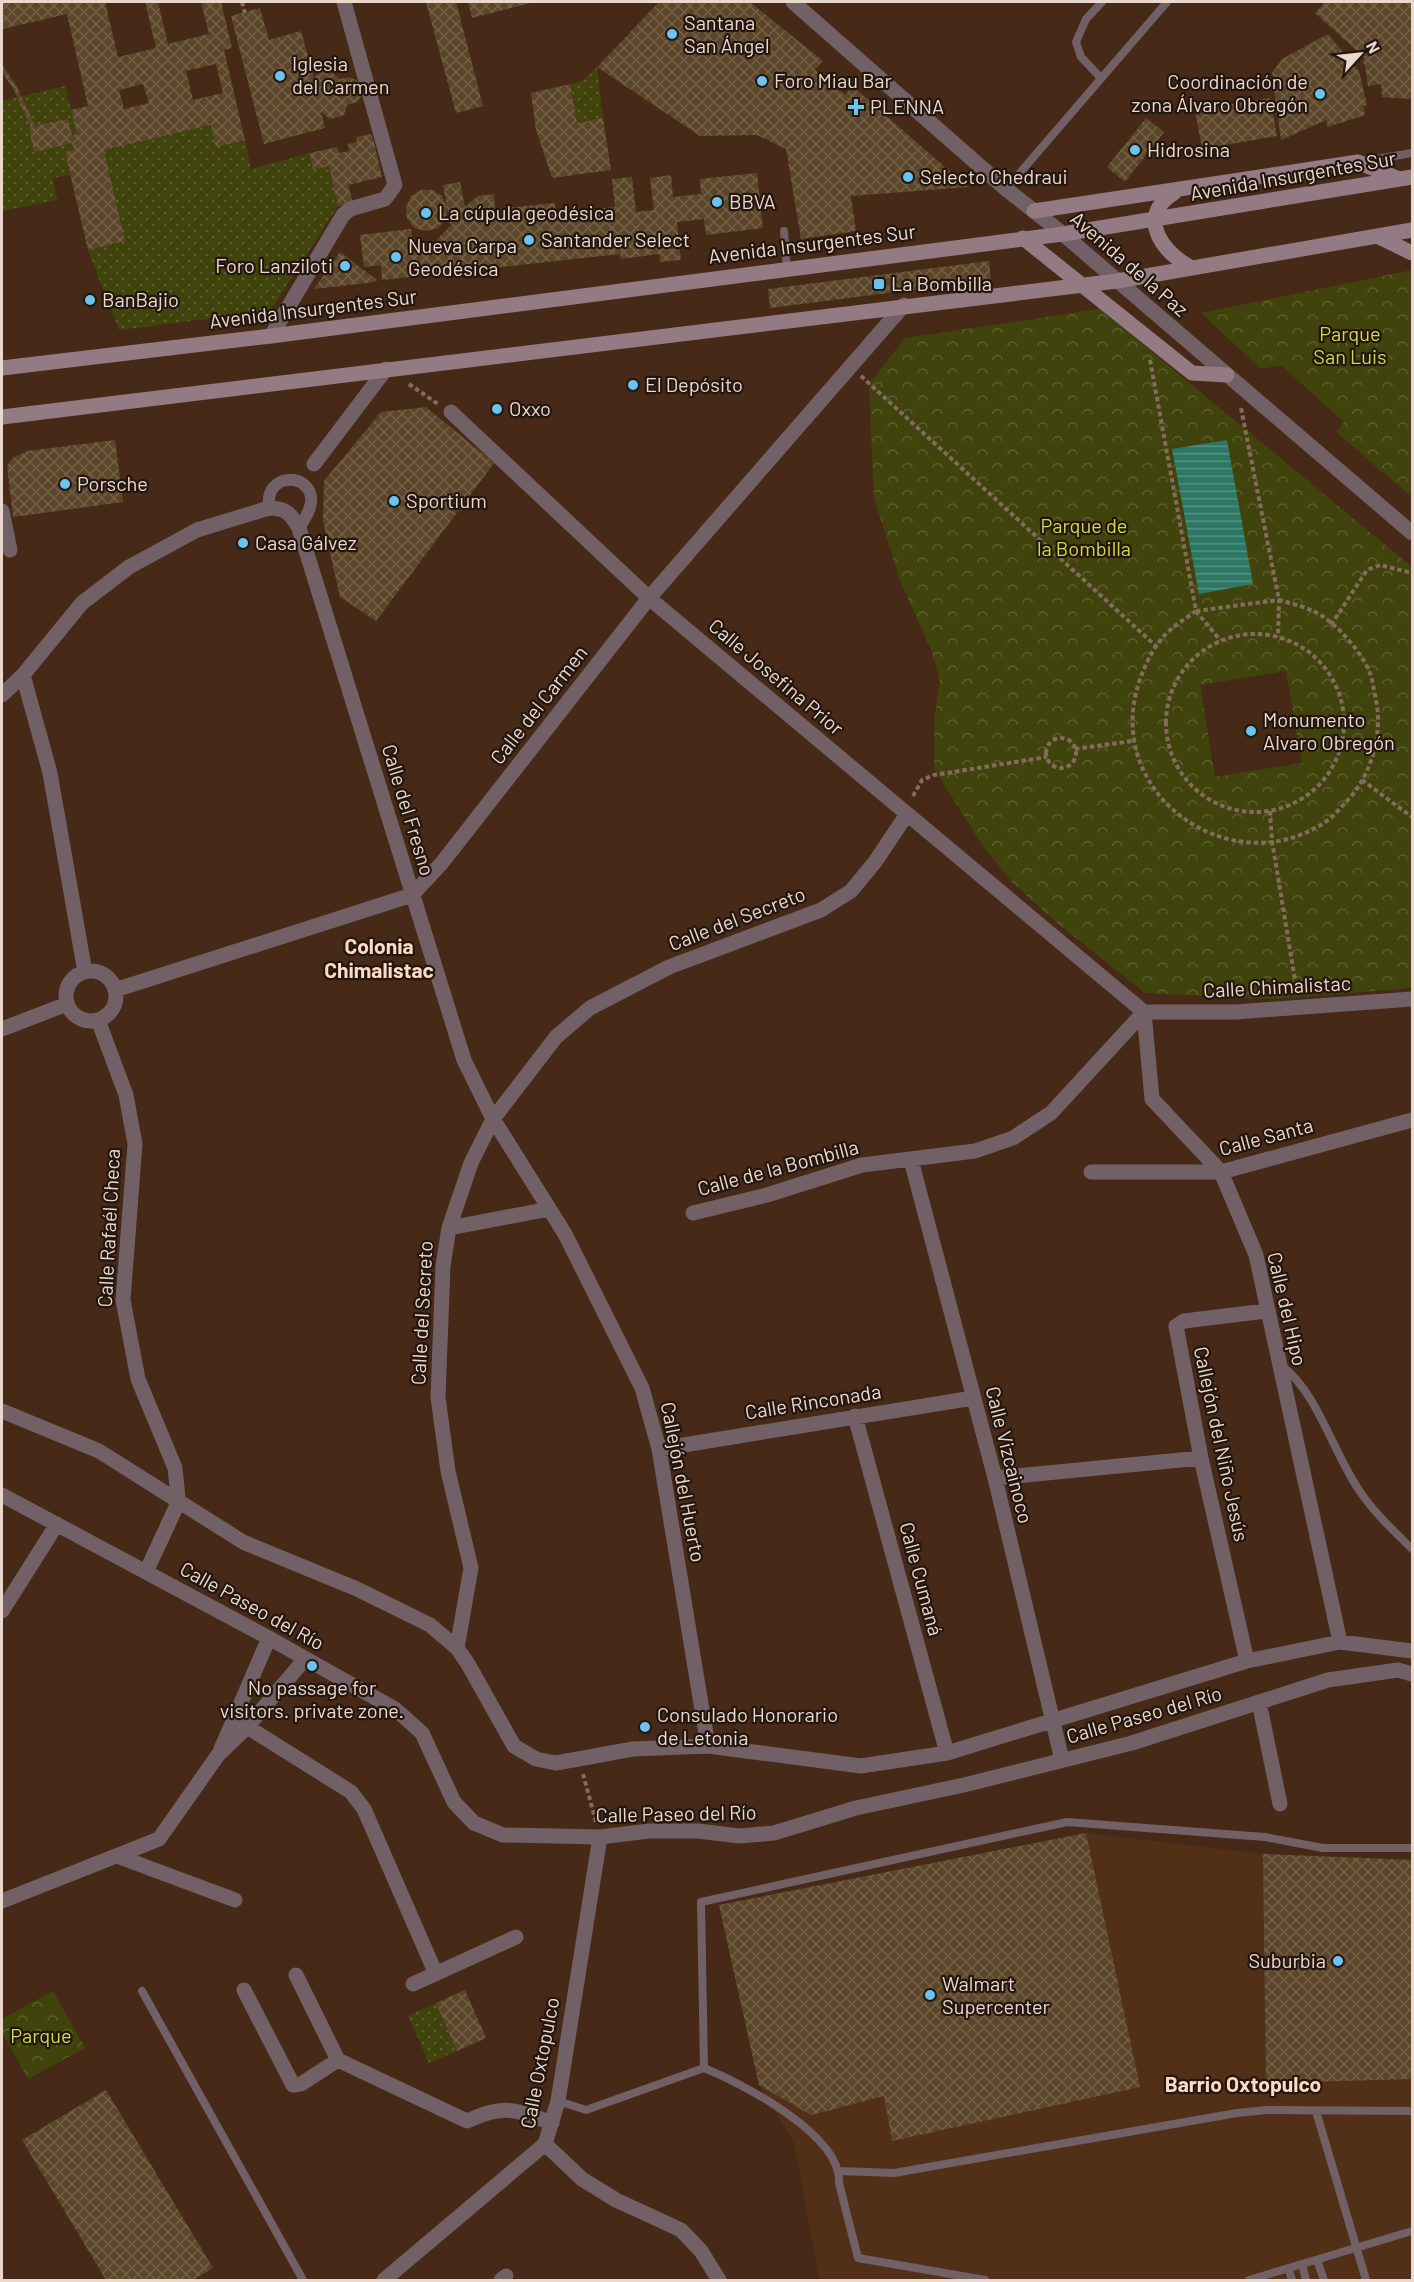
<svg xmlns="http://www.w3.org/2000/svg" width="1414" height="2282" viewBox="0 0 1414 2282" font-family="Barlow,sans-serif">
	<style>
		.built { fill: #523018 }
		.park { fill: url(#park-crowns); fill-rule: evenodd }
		.garden { fill: url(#garden-dots) }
		.water { fill: url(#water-rules) }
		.building { fill: url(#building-cross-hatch); fill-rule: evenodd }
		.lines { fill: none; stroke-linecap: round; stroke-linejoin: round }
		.path { stroke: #846b5b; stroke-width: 4; stroke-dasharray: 4.5 3; stroke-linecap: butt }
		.service { stroke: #716066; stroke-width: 8 }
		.pedestrian { stroke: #716066; stroke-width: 12 }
		.minor { stroke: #716066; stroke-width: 15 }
		.tertiary { stroke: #716066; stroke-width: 15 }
		.secondary { stroke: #947a83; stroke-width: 15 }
		.poi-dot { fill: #6bc3f2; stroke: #23160e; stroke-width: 2 }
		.labels { text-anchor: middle; stroke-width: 4.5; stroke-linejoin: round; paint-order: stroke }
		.poi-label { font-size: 20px; fill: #ebd8cd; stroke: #23160e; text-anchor: start }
		.street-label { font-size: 20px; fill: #ebd8cd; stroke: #23160e }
		.park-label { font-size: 20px; fill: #cfda4b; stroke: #23160e }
		.neighbourhood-label { font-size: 21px; font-weight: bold; fill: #ffd9c2; stroke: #23160e }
	</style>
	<defs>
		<pattern id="park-crowns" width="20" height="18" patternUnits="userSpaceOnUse" patternTransform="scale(1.5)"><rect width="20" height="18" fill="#40440c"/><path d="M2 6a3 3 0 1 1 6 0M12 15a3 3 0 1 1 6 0" fill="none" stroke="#5c5e2e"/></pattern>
		<pattern id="garden-dots" width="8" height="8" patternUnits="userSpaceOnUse" patternTransform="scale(1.5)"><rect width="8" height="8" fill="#40440c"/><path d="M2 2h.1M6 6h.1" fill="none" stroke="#5c5e2e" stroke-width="1.8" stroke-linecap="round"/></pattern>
		<pattern id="water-rules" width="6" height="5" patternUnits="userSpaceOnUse" patternTransform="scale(1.5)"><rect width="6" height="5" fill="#2d7865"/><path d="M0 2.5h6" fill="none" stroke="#569181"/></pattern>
		<pattern id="building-cross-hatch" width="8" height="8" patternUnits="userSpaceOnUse" patternTransform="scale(1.5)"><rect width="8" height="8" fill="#5b4629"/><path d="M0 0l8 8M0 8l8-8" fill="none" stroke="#736047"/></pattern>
	</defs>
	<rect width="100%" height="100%" fill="#462a17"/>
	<path class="built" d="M1086,1833l177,21 149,6v420h-587l-6,-2 -25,-135 -35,-58 -40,-180z"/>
	<path class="park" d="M1412,270v227l-76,-65 8,-10 -63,-57 -20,4 -60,-56z
		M1100,309l312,258v421l-140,11 -127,-6 -89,-71 -44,-40 -30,-37 -48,-77v-48l6,-39 -9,-31 -30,-67 -27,-85 -5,-114 36,-46zM1286,671l16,92 -87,14 -15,-92z
		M53,1991l32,57 -57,31 -26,-47v-13z"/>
	<path class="garden" d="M597,67l6,51 -26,5 -7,-39 12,-3z
		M65,86l12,48 -5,1 -4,-16 -39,9 5,24 38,-9 2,7 -9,2 5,23 -17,3 4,22 -55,11v-110z
		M211,125l34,15 6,29 59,-16 4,17 15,-4 9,40 -68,105 -151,19 -31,-80 37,-9 -21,-91z
		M436,2003l21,48 -28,12 -21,-47z"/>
	<path class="water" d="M1227,440l26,144 -54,10 -27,-145z"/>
	<path class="building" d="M2,2h103l13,55 38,-9 -11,-46h13l10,42 41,-10 -8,-32h20l11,46 -8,2 21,90 -29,7 -5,-22 -107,25 21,91 -37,9 -23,-98 9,-2 -2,-7 -38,9 -5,-24 2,-1 -18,-39 -11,-16v-7l14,20 19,41 33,-7 4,16 5,-1 -6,-24 17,-4 -21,-92 -65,15zM216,64l7,29 -30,7 -7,-29zM143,84l6,19 -25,6 -5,-19z
		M426,2h30l27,104 -27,7z
		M468,2h66l-62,16z
		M659,2h91l73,59 -8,9 30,25 7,-9 116,101 -117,9 5,35 -55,8 -15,-90 -29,-14 -57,1 -103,-69z
		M1325,2h87v97l-30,-2 -1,-13 -13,2 -3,-21 -3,-3 3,-4 -50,-45z
		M260,8l9,32 32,-9 13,47 5,-6 10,-2 11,9 10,-2 9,5 2,15 -4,5 -10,3 -3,10 -14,4 -9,-7 4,16 -61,16 -33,-128z
		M1328,34l31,37 8,34 -4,1 2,9 -37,12 -2,-7 -45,20 -9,-67 10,-14z
		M570,84l7,39 26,-5 8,52 -59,8 -16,-48 -5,-37z
		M1270,98l7,38 -75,13 -7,-39z
		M1146,118l18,14 -39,50 -18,-15z
		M372,134l10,43 -34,8 5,18 -15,3 -9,-40 -16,4 -3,-17 27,-6 2,6 10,-2 -1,-7 9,-2 -1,-5z
		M757,173l6,55 -57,7 -2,-16 -27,3 4,38 -21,2 -1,-8 -38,5 -1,-5 -238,26 -1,-15 -17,2 -4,-32 51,-6 2,18 14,-1 1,3 25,-26 -3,1 -3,-17 -1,12 -8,9 -12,3 -11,-3 -8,-9 -1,-12 5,-11 10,-6h11l10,6 5,11 -4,-22 17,-3 5,25 13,-11 16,-2 1,15 60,-6 1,10 59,-6 -3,-28 20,-2 4,35 18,-2 -4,-32 21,-3 2,22 28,-3 -1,-15z
		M340,252l37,28 -2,2 -61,7z
		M989,261l2,19 -221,28 -2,-19z
		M426,407l68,56 -118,158 -36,-24 -17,-76 1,-40 57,-69z
		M115,440l8,62 -110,15 -6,-51 6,-8 14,-7z
		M1086,1833l54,254 -248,54 -8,-45 -73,19 -52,-30 -40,-180z
		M1263,1854l149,6v219l-146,4z
		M465,1990l21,48 -29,13 -21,-48z
		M106,2090l107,178 -20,12h-87l-84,-140z"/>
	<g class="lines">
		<path class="path" d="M242,2l3,11
			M1150,360l46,251c-11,8 -24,16 -32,25 -14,16 -23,37 -28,57 -26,108 101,192 192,127 7,-5 13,-13 19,-19 24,-25 36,-67 29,-101 -2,-9 -3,-18 -6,-27 -8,-21 -36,-53 -57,-62 -11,-5 -23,-8 -34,-11l-38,-192
			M861,376l296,271
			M409,384l29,20
			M1196,611l83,-11 -1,37
			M1196,611l24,29
			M1331,625l36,-55 13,-5 32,8
			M1166 723a89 89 0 1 1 178 0a89 89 0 1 1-178 0Z
			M1046 753a15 15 0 1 1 30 0a15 15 0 1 1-30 0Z
			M1075,749l57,-8
			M1362,780l50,37
			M913,796l9,-16 12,-5 113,-18
			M1270,811l2,30 25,151
			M583,1774l13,48"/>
		<path class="service" d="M1101,78l-20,-21 -5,-15 10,-23 16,-17
			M1364,161l48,-8
			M1006,189l161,-187
			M784,231l3,38
			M1282,1366c34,25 51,85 75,121 15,24 36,43 55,62
			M142,1991l161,289
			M704,2068l-3,-166 366,-80 198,15 58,11h89
			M558,2101l28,9 118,-42c39,16 138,67 135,115l19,75 127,22
			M1316,2111l50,169
			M840,2171l54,2 343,-60 30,-3 145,1
			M1317,2260l7,20
			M1302,2264l4,16
			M1288,2268l4,12
			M1249,2280l163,-49"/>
		<path class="pedestrian" d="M269,508c-5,-38 45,-35 42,-6 -1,10 -7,18 -12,26"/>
		<path class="minor" d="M271,336l72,-121 7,-6 35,-10 10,-14 -51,-183
			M451,412l198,186 495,414
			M314,464l72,-95
			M2,511l8,39
			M23,675l27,98 35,199
			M2,695l21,-20 59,-72 47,-36 68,-37 72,-22c17,0 22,6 30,20l165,532 29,59 72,115 77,154 17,61 49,297
			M66 996a25 25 0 1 1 50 0a25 25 0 1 1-50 0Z
			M115,990l297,-95 29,-31 208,-266 255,-293
			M1144,1012l8,87 69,73 35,83 84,387
			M1144,1012h92l176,-13
			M98,1020l28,75 9,49 -12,156 15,79 37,89 2,19 1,16 -32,69
			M2,1029l65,-25
			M911,1160l84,318 67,282
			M1091,1172h130l191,-52
			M693,1213l74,-18 95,-30 113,-14 38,-13 38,-25 93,-101
			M449,1228l100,-19
			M2,1411l97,40 144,91 114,47 73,36 27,23 11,16 46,82 22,13 20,4 77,-14 75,-3 153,20 86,-13 300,-92 93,-19 72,9
			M855,1416l92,337
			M659,1449l314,-51
			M995,1478l206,-20
			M2,1495l267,143 126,71 27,24 32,69 20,21 29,12 97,2 49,-6h49l41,5 35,-3 82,-25 108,-23 168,-42 196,-63 70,-10 14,4
			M2,1611l55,-87
			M457,1648l14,-80 -23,-97 -10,-74 5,-131 6,-38 22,-65 22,-44 63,-82 34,-29 79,-41 152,-57 30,-19 24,-29 32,-48
			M1247,1661l-46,-203 -25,-132 8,-5 82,-10
			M1259,1702l21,102
			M233,1718l118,74 13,17 72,165
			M221,1749l48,-111
			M117,1856l118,44
			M2,1901l157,-62 59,-84 30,-29 57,-67
			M296,1975l42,85
			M413,1984l103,-47
			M244,1990l49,95 8,-1 37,-24 129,61c38,-18 48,-11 85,2
			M545,2144l37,35 34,21 65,30 20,21 18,29
			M384,2280l161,-136 13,-43 42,-264
			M501,2280l5,-4"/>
		<path class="tertiary" d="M793,2l213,187 57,45 349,299"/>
		<path class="secondary" d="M1174,193c-38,23 -12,60 18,75
			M1034,211l324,-49 41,17
			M1377,236l35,17
			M1023,238l169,135 35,2
			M2,368l269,-32 792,-102 349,-57
			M2,417l1115,-136 295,-51"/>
	</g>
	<g class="poi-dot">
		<circle cx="672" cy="34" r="6"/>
		<circle cx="280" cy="76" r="6"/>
		<circle cx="762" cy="81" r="6"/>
		<circle cx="1320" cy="94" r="6"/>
		<path d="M853 98h6v6h6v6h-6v6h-6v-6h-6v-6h6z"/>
		<circle cx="1135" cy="150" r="6"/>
		<circle cx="908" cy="177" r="6"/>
		<circle cx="717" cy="202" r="6"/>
		<circle cx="426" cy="213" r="6"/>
		<circle cx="529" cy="240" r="6"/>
		<circle cx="396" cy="257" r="6"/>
		<circle cx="345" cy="266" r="6"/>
		<rect x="873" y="278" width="12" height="12" rx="3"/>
		<circle cx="90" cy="300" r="6"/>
		<circle cx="633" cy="385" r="6"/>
		<circle cx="497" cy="409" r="6"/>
		<circle cx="65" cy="484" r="6"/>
		<circle cx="394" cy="501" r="6"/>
		<circle cx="243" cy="543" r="6"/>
		<circle cx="1251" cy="731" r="6"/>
		<circle cx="312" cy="1666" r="6"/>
		<circle cx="645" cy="1727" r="6"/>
		<circle cx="1338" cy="1961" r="6"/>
		<circle cx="930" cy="1995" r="6"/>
	</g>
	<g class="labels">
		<g class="poi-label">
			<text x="684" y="30">Santana<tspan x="684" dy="23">San Ángel</tspan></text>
			<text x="292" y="71">Iglesia<tspan x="292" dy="23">del Carmen</tspan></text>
			<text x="774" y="88">Foro Miau Bar</text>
			<text x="1308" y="89" text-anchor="end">Coordinación de<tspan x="1308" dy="23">zona Álvaro Obregón</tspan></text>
			<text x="870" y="114">PLENNA</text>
			<text x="1147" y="157">Hidrosina</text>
			<text x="920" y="184">Selecto Chedraui</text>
			<text x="729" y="209">BBVA</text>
			<text x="438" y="220">La cúpula geodésica</text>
			<text x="541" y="247">Santander Select</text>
			<text x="408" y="253">Nueva Carpa<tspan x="408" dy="23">Geodésica</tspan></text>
			<text x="333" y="273" text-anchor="end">Foro Lanziloti</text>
			<text x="891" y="291">La Bombilla</text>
			<text x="102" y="307">BanBajio</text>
			<text x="645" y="392">El Depósito</text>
			<text x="509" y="416">Oxxo</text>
			<text x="77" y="491">Porsche</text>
			<text x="406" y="508">Sportium</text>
			<text x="255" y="550">Casa Gálvez</text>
			<text x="1263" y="727">Monumento<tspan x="1263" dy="23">Alvaro Obregón</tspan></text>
			<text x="312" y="1695" text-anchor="middle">No passage for<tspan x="312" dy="23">visitors. private zone.</tspan></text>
			<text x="657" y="1722">Consulado Honorario<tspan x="657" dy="23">de Letonia</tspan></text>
			<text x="1326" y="1968" text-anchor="end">Suburbia</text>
			<text x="942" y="1991">Walmart<tspan x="942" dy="23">Supercenter</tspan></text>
		</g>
		<g class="street-label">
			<text transform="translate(1293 176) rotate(-10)" y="7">Avenida Insurgentes Sur</text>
			<text transform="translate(812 244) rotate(-7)" y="7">Avenida Insurgentes Sur</text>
			<text transform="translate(1129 264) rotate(41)" y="7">Avenida de la Paz</text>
			<text transform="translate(313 309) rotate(-7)" y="7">Avenida Insurgentes Sur</text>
			<text transform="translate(776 677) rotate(40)" y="7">Calle Josefina Prior</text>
			<text transform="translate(539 705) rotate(-52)" y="7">Calle del Carmen</text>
			<text transform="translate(408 810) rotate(73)" y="7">Calle del Fresno</text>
			<text transform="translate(737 919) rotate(-21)" y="7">Calle del Secreto</text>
			<text transform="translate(1277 987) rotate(-3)" y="7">Calle Chimalistac</text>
			<text transform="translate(1266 1137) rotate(-15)" y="7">Calle Santa</text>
			<text transform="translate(778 1168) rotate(-15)" y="7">Calle de la Bombilla</text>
			<text transform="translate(109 1228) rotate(-87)" y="7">Calle Rafaél Checa</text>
			<text transform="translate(1287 1309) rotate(77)" y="7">Calle del Hipo</text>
			<text transform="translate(422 1313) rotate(-87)" y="7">Calle del Secreto</text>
			<text transform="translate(813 1402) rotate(-9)" y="7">Calle Rinconada</text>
			<text transform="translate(1221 1444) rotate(78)" y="7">Callejón del Niño Jesús</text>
			<text transform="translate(1009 1455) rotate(76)" y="7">Calle Vizcainoco</text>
			<text transform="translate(683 1482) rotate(79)" y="7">Callejón del Huerto</text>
			<text transform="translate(921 1579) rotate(75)" y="7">Calle Cumaná</text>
			<text transform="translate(252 1606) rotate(29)" y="7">Calle Paseo del Río</text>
			<text transform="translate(1144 1715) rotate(-16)" y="7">Calle Paseo del Río</text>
			<text transform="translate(676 1814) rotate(-1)" y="7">Calle Paseo del Río</text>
			<text transform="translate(540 2063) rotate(-79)" y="7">Calle Oxtopulco</text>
		</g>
		<g class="park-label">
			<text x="1350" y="341">Parque<tspan x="1350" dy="23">San Luis</tspan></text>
			<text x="1084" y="533">Parque de<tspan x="1084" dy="23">la Bombilla</tspan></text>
			<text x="41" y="2043">Parque</text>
		</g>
		<g class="neighbourhood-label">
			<text x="379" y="954">Colonia<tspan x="379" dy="24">Chimalistac</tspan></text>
			<text x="1243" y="2092">Barrio Oxtopulco</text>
		</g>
	</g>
	<rect width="1414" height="2282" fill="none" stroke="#ebd8cd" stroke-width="6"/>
	<g transform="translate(1360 54) rotate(63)" stroke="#23160e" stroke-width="4.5" paint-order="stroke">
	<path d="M0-4.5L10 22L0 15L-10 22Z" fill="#ebd8cd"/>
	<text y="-9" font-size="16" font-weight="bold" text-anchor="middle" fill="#ebd8cd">N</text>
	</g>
</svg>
